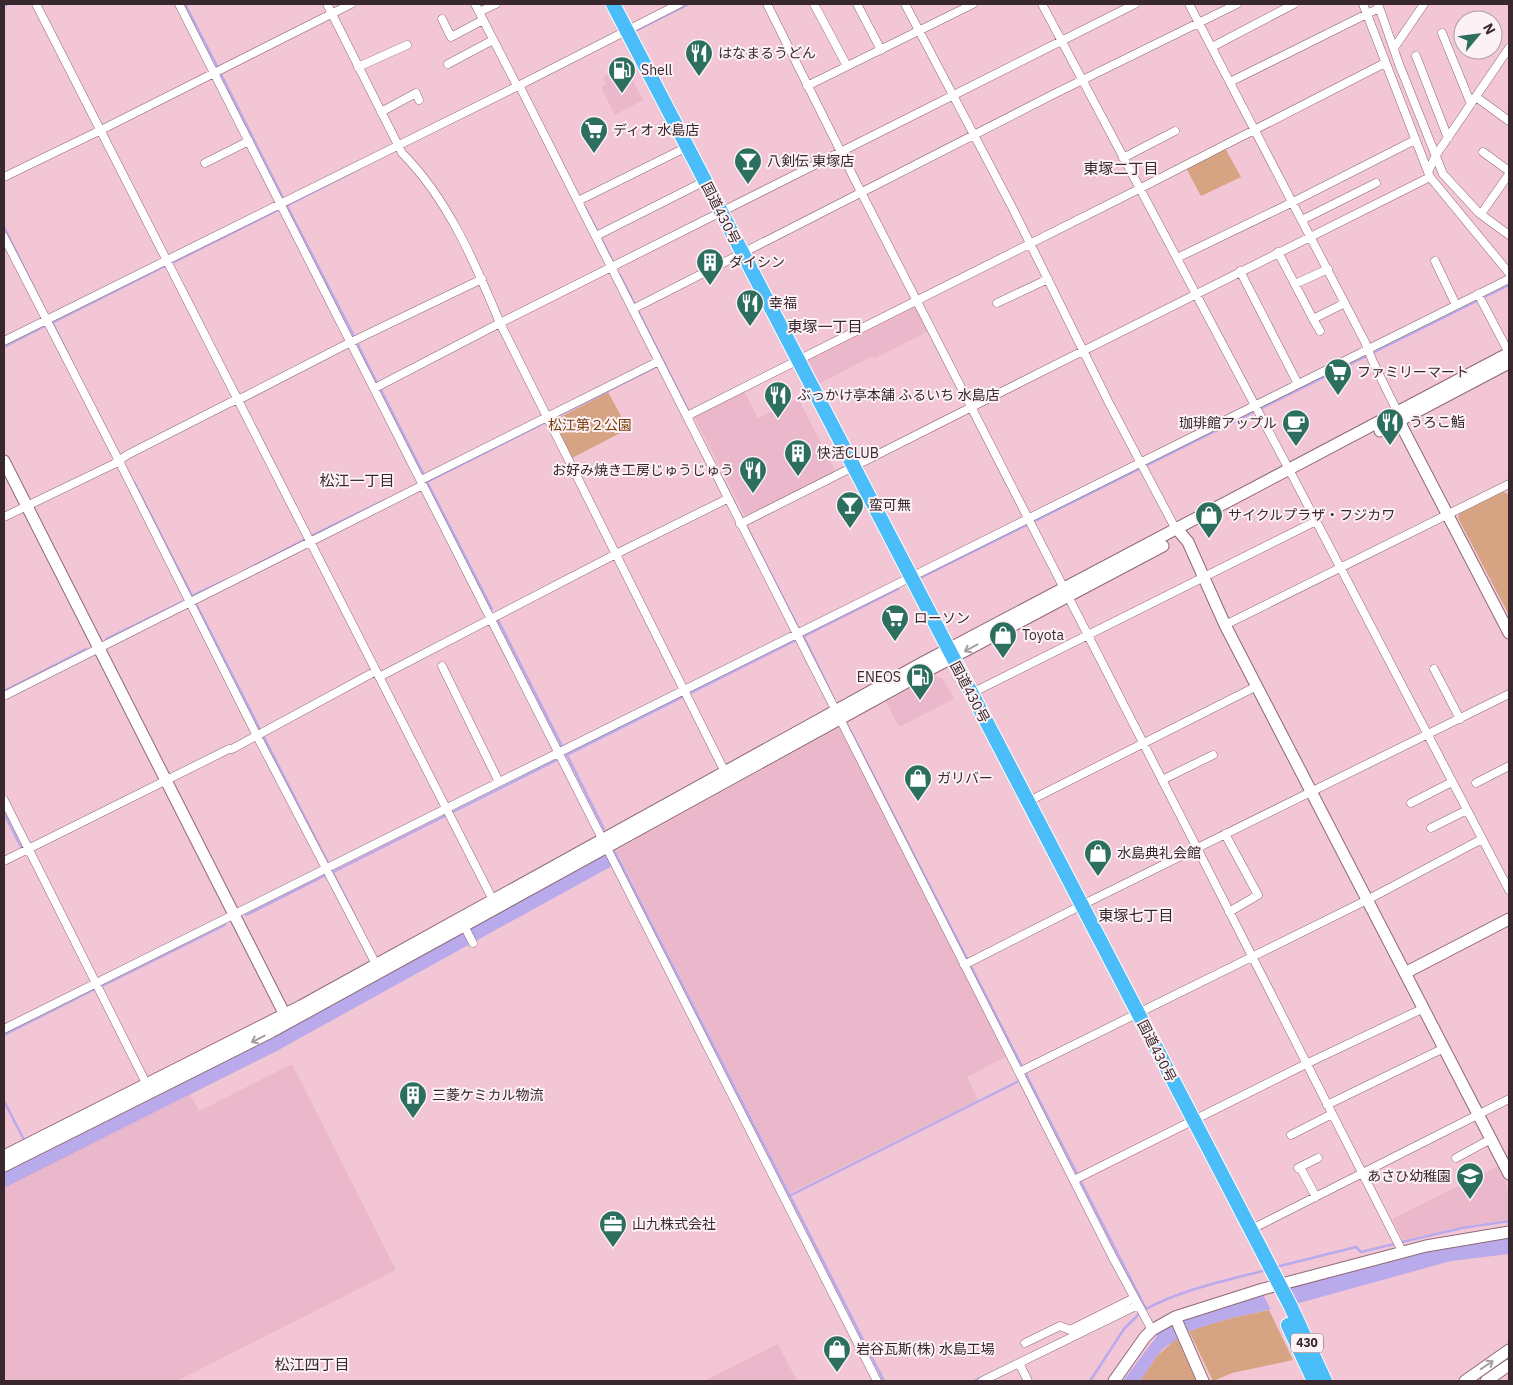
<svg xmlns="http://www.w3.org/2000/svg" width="1513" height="1385" viewBox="0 0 1513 1385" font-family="'IBM Plex Sans','Noto Sans JP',sans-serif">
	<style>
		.built { fill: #ebb8cb }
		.green { fill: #d6a482 }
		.water { fill: #b9aaec }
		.pier { fill: #f3c6d6 }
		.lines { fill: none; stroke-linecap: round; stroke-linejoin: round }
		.stream { stroke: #b9aaec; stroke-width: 2.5 }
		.river { stroke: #b9aaec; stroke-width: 14 }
		.street-casing { stroke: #8f6876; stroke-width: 9 }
		.secondary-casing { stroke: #8f6876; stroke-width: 13 }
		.highway-casing { stroke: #fff; stroke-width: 16 }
		.street { stroke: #fff; stroke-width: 8 }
		.secondary { stroke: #fff; stroke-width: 11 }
		.highway { stroke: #4bbdf8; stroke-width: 14 }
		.oneway { stroke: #a59ea0 }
		.labels { text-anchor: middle; stroke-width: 4; stroke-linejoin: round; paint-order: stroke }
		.shield { fill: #fcf2f5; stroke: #736469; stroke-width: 1 }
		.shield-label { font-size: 12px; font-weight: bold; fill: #38272d }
		.poi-label { font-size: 14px; fill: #38272d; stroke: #fcf2f5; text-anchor: start }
		.street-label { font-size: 14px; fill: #38272d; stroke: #fcf2f5 }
		.park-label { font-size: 14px; fill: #773d09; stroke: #fcf2f5 }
		.neighbourhood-label { font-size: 15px; fill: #38272d; stroke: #fcf2f5 }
	</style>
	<rect width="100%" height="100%" fill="#f3c6d6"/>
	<path class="built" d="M625,66l18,34 -28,15 -14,-28 5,-3 -3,-7z
		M915,303l14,28 -55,28 -2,-3 -53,28 -13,-25z
		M743,389l15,29 40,-20 38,74 -90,46 -53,-103z
		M934,675l9,4 11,20 -55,28 -13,-25z
		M840,727l167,329 -40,21 11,23 -188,93 -174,-343z
		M292,1064l104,206 -219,111h-173v-196l185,-93 10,19z
		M1498,1166l11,24v29l-48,8 -58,13 -11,-21z
		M778,1344l19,37h-93z"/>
	<path class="green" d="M1225,148l16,29 -40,19 -15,-28z
		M608,392l20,37 -56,29 -19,-37z
		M1503,492l4,1 2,5v117l-51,-97 1,-4z
		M1269,1310l24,50 -61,13 -19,8 -24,-50 38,-12z
		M1177,1338l19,43h-56l16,-24z"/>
	<path class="water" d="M1509,1236v18l-58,7 -148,41 -76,17 -38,12 -25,17 -8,9 -16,24h-17l34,-45 -2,-3 11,-7 78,-27 165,-42 16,-7z"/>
	<path class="pier" d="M1289,1287l9,17 -27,6 -8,-16z"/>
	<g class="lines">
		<path class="stream" d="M185,4l32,62
			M4,6l5,-2
			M637,30l52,-26
			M221,74l62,124
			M286,204l68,132
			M286,206l73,-37
			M585,207l27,53
			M4,227l38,77
			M174,262l106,-53
			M620,275l68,135
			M51,320l22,44
			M52,323l113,-57
			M358,345l19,38
			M4,347l43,-22
			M381,390l43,85
			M554,418l100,-50
			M426,480l66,129
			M723,480l77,151
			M134,482l220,432
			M427,482l117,-59
			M313,535l72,-35
			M242,572l62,-32
			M920,578l589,-293
			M192,596l36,-17
			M498,620l65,128
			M803,635l31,64
			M106,639l82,-40
			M4,691l82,-42
			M847,724l299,585
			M567,755l37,74
			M4,813l18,36
			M615,852l269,529
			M333,872l565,-283
			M246,915l82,-41
			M387,978l1,3
			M102,986l123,-61
			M4,1035l89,-45
			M4,1101l19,37
			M34,1160l2,4
			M789,1196l228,-114
			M1402,1242l60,-14 47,-7
			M1276,1267l80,-20 5,5 33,-8
			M1146,1309c37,-20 79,-28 120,-39
			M974,1381l7,-3
			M1090,1381l34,-52 17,-17"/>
		<path class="river" d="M4,1180l267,-134 337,-186"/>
		<g class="street-casing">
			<path id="street" d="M36,4l459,900
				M179,4l698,1377
				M327,4l75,149c46,46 73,110 98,170l227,453
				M475,4l40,78 6,7 591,1167 40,74
				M767,4l96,192 334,652 206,405
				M814,4l33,62
				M857,4l24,46
				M905,4l108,205 96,194 64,121 4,5
				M1042,4l251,473 216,413
				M1189,4l176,338 8,20 25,51
				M1363,4l67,173 79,96
				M1378,4l21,60 44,110 36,39 30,22
				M479,12l17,-8
				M442,19l9,18 32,-17
				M1442,33l29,71
				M1212,47l82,-43
				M1394,48l30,-44
				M1416,56l32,82
				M448,64l45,-24
				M358,67l49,-22
				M1230,82l149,-74
				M807,86l166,-82
				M1476,97l33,24
				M381,112l35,-19 3,7
				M1483,152l26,19
				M1123,158l52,-27
				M205,163l44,-22
				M1429,170l7,-15 73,-107
				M4,177l97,-47 250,-126
				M578,201l109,-54
				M1481,214l28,-40
				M1302,220l74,-37
				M596,236l109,-55
				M4,237l115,224 138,275 121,232
				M1278,252l35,67 32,-16
				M1177,258l116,-56 122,-62
				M1435,261l21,44
				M1240,271l58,113
				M1295,284l33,-15
				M1478,294l31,59
				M997,303l51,-24
				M633,309l421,-215 183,-90
				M1313,319l7,12
				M4,341l514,-255 161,-82
				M375,388l125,-65 635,-319
				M687,416l452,-227 246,-126
				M421,480l238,-119
				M4,517l110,-53 13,-9 102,-52 15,-6 103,-53 135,-65
				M740,524l303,-153 387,-194
				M1225,625l284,-141
				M442,666l57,116
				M1434,669l26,50
				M379,677l237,-123 111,-55
				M972,693l344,-172
				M4,696l419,-211
				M1162,780l51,-25
				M1476,783l33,-17
				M4,800l143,285
				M1027,802l230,-116
				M1411,803l41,-21
				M1431,828l36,-18
				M1225,834l33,61 -29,17
				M4,861l225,-112h3l144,-78
				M462,922l11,21
				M964,965l122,-62 423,-209
				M4,1029l1505,-750
				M1019,1072l348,-172 115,-61
				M1327,1105l117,-57
				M1291,1135l41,-21
				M1456,1158l35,-19
				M1300,1167l16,30
				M1298,1168l20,-10
				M1074,1180l232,-116 118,-56
				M1250,1230l259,-131
				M1025,1343l35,-17 10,4 64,-32
				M1019,1363l9,18
				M982,1381l156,-76"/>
		</g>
		<g class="secondary-casing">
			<path id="secondary" d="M1398,414l4,13 107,206
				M1380,431l129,-68
				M4,461l284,560
				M1177,529l11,13 37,83 284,549
				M1405,973l104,-54
				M4,1156l297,-150 621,-343 587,-310
				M4,1166l267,-134 656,-361 236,-125
				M1175,1317l28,64
				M1114,1381l31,-44 7,-7 23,-13 88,-28 163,-43 83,-14
				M1465,1381l44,-31
				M1486,1381l23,-16"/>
		</g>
		<g class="highway-casing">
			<path id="highway" d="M613,4l677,1301 35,76
				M1288,1325l26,56"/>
		</g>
		<use href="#street" class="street"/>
		<use href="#secondary" class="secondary"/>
		<use href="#highway" class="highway"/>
	</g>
	<defs><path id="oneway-shaft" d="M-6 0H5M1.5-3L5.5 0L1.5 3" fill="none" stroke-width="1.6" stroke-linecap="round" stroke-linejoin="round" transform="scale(1.25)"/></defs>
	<g class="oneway">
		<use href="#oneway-shaft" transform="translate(971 648) rotate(152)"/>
		<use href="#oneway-shaft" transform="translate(258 1039) rotate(153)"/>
		<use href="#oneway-shaft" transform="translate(1487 1365) rotate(-34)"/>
	</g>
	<defs>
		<g id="restaurant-pin" transform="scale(1.4375)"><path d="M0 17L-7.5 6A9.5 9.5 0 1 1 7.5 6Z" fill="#2d6f5f" stroke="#fcf2f5"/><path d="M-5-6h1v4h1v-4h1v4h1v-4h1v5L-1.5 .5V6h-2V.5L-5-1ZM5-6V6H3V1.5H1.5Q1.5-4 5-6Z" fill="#fff"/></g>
		<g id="fuel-pin" transform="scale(1.4375)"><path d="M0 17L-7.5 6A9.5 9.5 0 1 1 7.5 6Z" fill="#2d6f5f" stroke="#fcf2f5"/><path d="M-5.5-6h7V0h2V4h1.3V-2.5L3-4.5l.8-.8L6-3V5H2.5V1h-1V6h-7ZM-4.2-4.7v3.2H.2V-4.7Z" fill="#fff"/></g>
		<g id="supermarket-pin" transform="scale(1.4375)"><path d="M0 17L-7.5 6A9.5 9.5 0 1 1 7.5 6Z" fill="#2d6f5f" stroke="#fcf2f5"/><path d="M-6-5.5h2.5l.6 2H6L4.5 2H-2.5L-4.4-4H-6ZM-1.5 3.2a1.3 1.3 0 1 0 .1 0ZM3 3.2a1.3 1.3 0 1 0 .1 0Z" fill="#fff"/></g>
		<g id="bar-pin" transform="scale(1.4375)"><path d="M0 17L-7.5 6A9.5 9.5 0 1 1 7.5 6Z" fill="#2d6f5f" stroke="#fcf2f5"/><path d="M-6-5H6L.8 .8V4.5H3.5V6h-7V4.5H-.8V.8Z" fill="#fff"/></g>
		<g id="building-pin" transform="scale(1.4375)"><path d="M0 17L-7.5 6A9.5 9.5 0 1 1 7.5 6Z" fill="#2d6f5f" stroke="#fcf2f5"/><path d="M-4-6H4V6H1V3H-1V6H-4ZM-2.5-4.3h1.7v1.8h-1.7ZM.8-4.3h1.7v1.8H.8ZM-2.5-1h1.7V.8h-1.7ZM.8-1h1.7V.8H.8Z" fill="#fff"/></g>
		<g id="cafe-pin" transform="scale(1.4375)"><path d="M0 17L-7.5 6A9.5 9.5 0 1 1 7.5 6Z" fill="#2d6f5f" stroke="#fcf2f5"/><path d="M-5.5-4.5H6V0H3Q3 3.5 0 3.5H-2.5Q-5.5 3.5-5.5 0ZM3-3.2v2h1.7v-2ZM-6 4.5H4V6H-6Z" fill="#fff"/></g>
		<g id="shop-pin" transform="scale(1.4375)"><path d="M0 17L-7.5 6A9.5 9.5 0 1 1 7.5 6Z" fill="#2d6f5f" stroke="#fcf2f5"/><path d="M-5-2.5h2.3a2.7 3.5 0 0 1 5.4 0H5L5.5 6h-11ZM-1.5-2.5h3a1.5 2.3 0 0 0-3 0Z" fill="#fff"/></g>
		<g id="school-pin" transform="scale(1.4375)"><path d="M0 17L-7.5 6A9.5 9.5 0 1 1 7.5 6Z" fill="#2d6f5f" stroke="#fcf2f5"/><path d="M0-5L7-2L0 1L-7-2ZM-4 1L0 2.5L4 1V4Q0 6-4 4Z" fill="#fff"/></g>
		<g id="office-pin" transform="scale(1.4375)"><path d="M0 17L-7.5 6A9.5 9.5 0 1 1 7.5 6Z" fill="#2d6f5f" stroke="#fcf2f5"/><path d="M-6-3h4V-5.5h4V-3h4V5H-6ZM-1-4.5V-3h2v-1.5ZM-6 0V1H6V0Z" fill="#fff"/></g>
	</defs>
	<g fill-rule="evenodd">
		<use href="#restaurant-pin" x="699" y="53"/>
		<use href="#fuel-pin" x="622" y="70"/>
		<use href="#supermarket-pin" x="594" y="130"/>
		<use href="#bar-pin" x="748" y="161"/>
		<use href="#building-pin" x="710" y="262"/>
		<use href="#restaurant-pin" x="750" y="303"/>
		<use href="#supermarket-pin" x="1338" y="372"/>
		<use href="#restaurant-pin" x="778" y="395"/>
		<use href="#restaurant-pin" x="1390" y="422"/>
		<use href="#cafe-pin" x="1296" y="423"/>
		<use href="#building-pin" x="798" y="453"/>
		<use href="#restaurant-pin" x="753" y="470"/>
		<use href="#bar-pin" x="850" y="505"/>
		<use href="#shop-pin" x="1209" y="515"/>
		<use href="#supermarket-pin" x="895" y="618"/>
		<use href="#shop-pin" x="1003" y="635"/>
		<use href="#fuel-pin" x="920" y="677"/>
		<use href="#shop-pin" x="918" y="778"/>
		<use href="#shop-pin" x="1098" y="853"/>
		<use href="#building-pin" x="413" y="1095"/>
		<use href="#school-pin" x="1470" y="1176"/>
		<use href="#office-pin" x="613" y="1224"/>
		<use href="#shop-pin" x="837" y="1349"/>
	</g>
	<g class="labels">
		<rect class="shield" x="1291" y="1333.5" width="32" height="19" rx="4"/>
		<g class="shield-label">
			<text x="1307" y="1347">430</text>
		</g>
		<g class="poi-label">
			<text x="718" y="58">はなまるうどん</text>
			<text x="641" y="75">Shell</text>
			<text x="613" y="135">ディオ 水島店</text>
			<text x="767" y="166">八剣伝 東塚店</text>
			<text x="729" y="267">ダイシン</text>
			<text x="769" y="308">幸福</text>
			<text x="1357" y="377">ファミリーマート</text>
			<text x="797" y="400">ぶっかけ亭本舗 ふるいち 水島店</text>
			<text x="1409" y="427">うろこ鮨</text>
			<text x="1277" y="428" text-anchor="end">珈琲館アップル</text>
			<text x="817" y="458">快活CLUB</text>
			<text x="734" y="475" text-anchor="end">お好み焼き工房じゅうじゅう</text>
			<text x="869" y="510">蛮可無</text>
			<text x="1228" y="520">サイクルプラザ・フジカワ</text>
			<text x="914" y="623">ローソン</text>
			<text x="1022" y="640">Toyota</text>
			<text x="901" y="682" text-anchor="end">ENEOS</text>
			<text x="937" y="783">ガリバー</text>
			<text x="1117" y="858">水島典礼会館</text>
			<text x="432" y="1100">三菱ケミカル物流</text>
			<text x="1451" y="1181" text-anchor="end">あさひ幼稚園</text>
			<text x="632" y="1229">山九株式会社</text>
			<text x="856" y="1354">岩谷瓦斯(株) 水島工場</text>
		</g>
		<g class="street-label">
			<text transform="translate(721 213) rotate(63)" y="5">国道430号</text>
			<text transform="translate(970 692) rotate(62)" y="5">国道430号</text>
			<text transform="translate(1157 1051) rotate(63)" y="5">国道430号</text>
		</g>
		<g class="park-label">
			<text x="590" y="430">松江第２公園</text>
		</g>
		<g class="neighbourhood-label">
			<text x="1121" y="174">東塚二丁目</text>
			<text x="825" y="332">東塚一丁目</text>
			<text x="357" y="486">松江一丁目</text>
			<text x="1136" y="921">東塚七丁目</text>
			<text x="312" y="1370">松江四丁目</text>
		</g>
	</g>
	<rect width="1513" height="1385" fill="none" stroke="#38272d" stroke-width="10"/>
	<g transform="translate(1478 35) rotate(61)"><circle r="24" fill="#fcf2f5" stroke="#aea1a5"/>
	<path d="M0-4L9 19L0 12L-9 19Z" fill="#2d6f5f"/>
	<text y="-8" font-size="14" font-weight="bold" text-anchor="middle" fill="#38272d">N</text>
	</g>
</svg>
